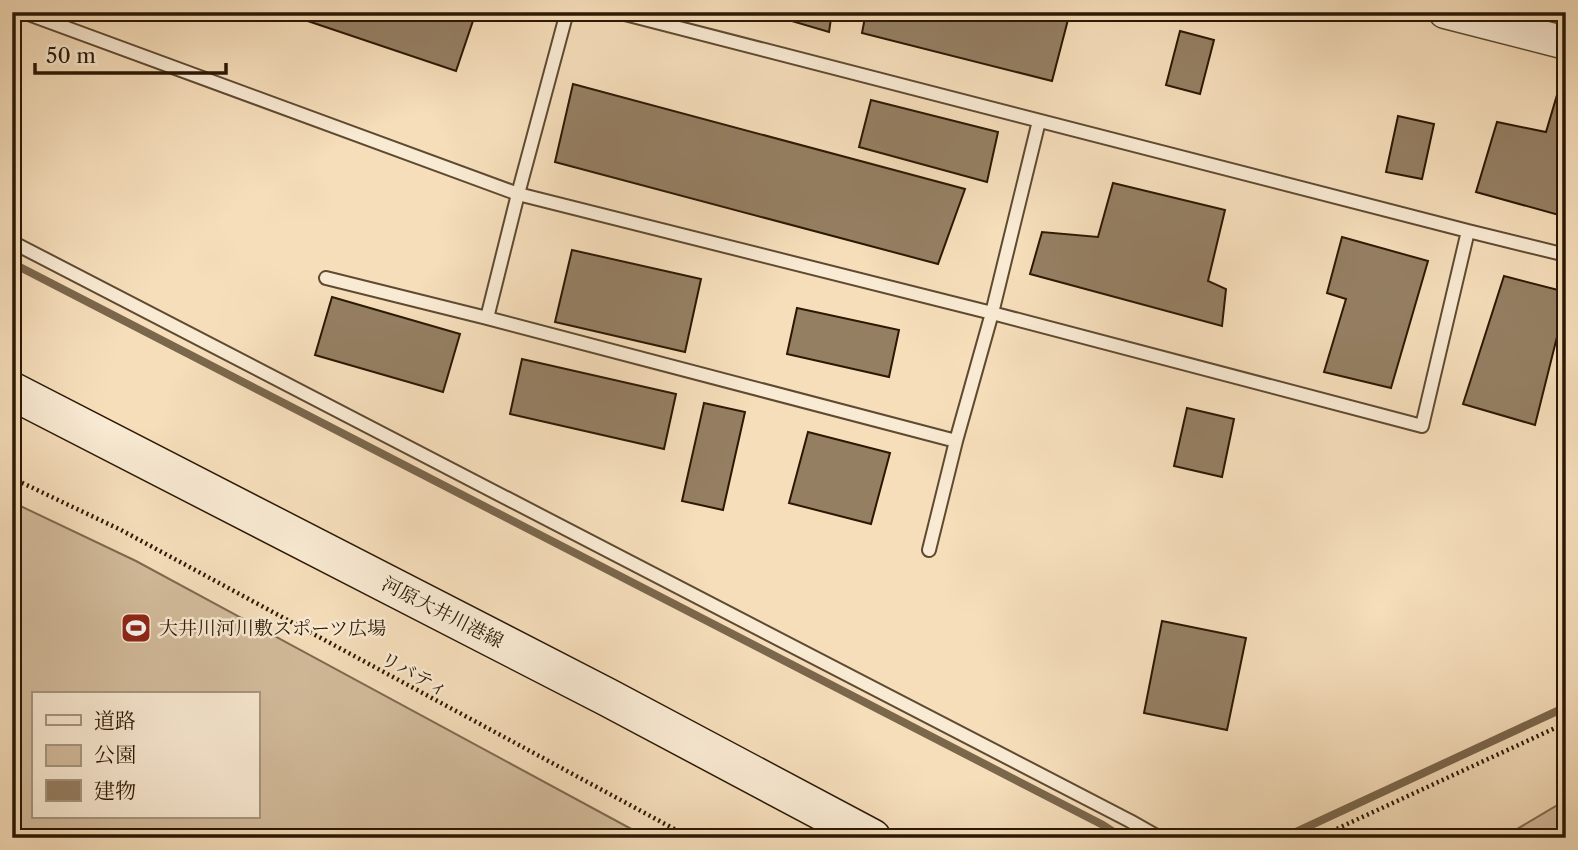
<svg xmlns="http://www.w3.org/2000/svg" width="1578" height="850" viewBox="0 0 1578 850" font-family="'Libre Caslon Text','Noto Serif JP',serif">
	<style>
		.green { fill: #d3bc9c; stroke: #7f6a50; stroke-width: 2; fill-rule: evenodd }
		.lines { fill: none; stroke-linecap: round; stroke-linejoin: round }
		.stream { stroke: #7b674c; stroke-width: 8 }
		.building { fill: #957f63; stroke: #2b1803; stroke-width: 2 }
		.service-casing { stroke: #5e4a31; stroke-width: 16 }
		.tertiary-casing { stroke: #5e4a31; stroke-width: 35 }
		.secondary-casing { stroke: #2b1803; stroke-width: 40 }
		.path { stroke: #2b1803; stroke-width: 4.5; stroke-dasharray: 2 3.5; stroke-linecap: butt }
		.service { stroke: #f9ead3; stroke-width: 12 }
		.tertiary { stroke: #f9ead3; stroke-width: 32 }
		.secondary { stroke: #f9ead3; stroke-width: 37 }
		.labels { text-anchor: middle; stroke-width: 5; stroke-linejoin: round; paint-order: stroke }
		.street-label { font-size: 19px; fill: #2b1803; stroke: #f9ead3 }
		.poi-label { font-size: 19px; fill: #2b1803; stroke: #f9ead3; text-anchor: start }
	</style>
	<rect width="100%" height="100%" fill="#f6debb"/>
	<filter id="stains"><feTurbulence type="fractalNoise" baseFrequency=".00286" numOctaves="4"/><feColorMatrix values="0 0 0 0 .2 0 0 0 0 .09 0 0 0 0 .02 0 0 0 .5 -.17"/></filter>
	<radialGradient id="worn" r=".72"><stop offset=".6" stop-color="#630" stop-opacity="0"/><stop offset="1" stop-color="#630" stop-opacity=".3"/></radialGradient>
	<path class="green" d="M12,502l124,59 512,277h-617l-19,-10zM33,694h224v123h-224z
		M1566,800v38h-64z"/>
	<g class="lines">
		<path class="stream" d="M12,263l1091,562 20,13
			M1283,838l283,-131"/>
	</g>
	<path class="building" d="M281,12h195l-20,59z
		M761,12h71l-3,20z
		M866,12h204l-18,69 -190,-48z
		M1180,31l34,9 -14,54 -34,-9z
		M573,84l392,105 -27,75 -383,-102z
		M1560,85l6,1v131l-90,-25 21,-70 49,10z
		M871,100l127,32 -11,50 -128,-35z
		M1398,116l36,8 -12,55 -36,-7z
		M1113,183l112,27 -17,71 18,8 -4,37 -192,-52 12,-42 56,5z
		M1342,237l86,24 -37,127 -67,-16 22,-73 -19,-6z
		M572,250l129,29 -16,73 -130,-30z
		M1504,276l62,16v9l-31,124 -72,-21z
		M332,297l128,37 -17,58 -128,-37z
		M797,308l102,22 -10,47 -102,-23z
		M522,359l154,35 -12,55 -154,-35z
		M704,403l41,9 -22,98 -41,-9z
		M1187,408l47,11 -12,58 -48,-11z
		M808,432l82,21 -19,71 -82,-21z
		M1162,621l84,17 -19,92 -83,-17z"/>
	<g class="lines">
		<g class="service-casing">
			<path id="service" d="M23,12l495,182 474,119 430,113 46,-195 98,24
				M567,12l-49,182 -31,124 469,123 36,-128 47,-192
				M617,12l851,219
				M12,242l1118,579 30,17
				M326,278l161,40
				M929,550l27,-109"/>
		</g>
		<g class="tertiary-casing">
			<path id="tertiary" d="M1445,12l121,31"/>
		</g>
		<g class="secondary-casing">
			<path id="secondary" d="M12,391l595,306 265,141"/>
		</g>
		<path class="path" d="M12,478l109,52 570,308
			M1317,838l249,-115"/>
		<use href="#service" class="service"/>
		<use href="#tertiary" class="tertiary"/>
		<use href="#secondary" class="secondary"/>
	</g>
	<defs>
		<g id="stadium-square" transform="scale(1.575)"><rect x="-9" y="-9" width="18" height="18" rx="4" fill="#8f2418" stroke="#f9ead3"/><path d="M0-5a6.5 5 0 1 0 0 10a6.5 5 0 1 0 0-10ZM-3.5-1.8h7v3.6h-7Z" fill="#fff"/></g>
	</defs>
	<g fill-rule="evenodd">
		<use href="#stadium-square" x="136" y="628"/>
	</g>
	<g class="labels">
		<g class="street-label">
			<text transform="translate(443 612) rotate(27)" y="7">河原大井川港線</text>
			<text transform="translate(415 674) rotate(28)" y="7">リバティ</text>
		</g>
		<g class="poi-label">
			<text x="159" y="635">大井川河川敷スポーツ広場</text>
		</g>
	</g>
	<rect width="1578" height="850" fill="none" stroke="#f6debb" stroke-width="42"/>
	<rect x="14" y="14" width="1550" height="822" fill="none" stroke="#2b1803" stroke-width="3.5"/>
	<rect x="21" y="21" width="1536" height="808" fill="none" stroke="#2b1803" stroke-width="2"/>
	<rect x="32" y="692" width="228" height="126" fill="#f9ead3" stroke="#a79680" stroke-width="2"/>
	<rect x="46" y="715" width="35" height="10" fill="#f9ead3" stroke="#a79680" stroke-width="2"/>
	<text x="94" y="728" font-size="21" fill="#2b1803">道路</text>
	<rect x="46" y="745" width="35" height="21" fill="#d3bc9c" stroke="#a79680" stroke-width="2"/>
	<text x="94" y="762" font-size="21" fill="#2b1803">公園</text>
	<rect x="46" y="780" width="35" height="21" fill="#957f63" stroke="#a79680" stroke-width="2"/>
	<text x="94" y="798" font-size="21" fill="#2b1803">建物</text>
	<path d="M35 63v10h191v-10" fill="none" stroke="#2b1803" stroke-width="3.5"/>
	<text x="46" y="63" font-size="21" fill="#2b1803" stroke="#f9ead3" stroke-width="5" paint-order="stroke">50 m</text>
	<rect width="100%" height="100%" filter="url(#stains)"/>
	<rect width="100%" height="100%" fill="url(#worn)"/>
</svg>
